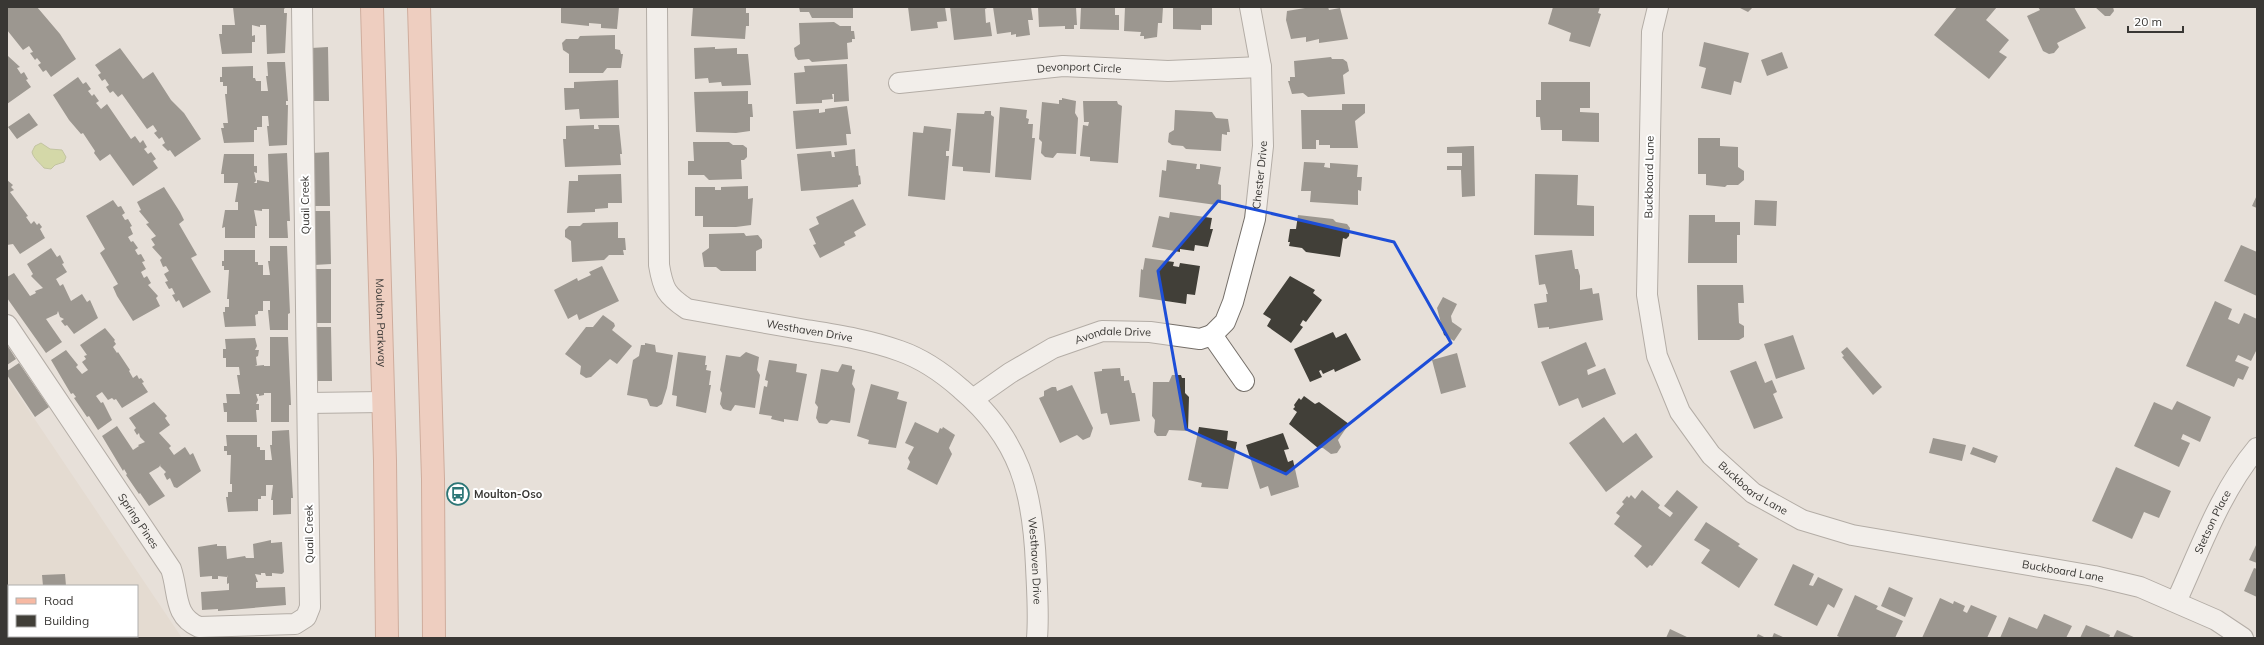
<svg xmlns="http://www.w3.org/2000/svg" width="2264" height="645" viewBox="0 0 2264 645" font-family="Mulish,sans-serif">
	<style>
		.built { fill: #e1d4c8; fill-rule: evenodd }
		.water { fill: #bdcf6e; stroke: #95a15d }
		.building { fill: #413f38 }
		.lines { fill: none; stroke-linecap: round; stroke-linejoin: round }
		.minor-casing { stroke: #756f69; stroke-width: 22 }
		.primary-casing { stroke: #b16e54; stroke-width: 24 }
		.minor { stroke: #fff; stroke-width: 20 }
		.primary { stroke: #f7b9a3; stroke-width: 22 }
		.marked { fill: none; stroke: #1d4ed8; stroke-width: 3; stroke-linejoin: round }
		.labels { text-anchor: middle; stroke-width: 4; stroke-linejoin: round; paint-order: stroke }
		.street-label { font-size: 11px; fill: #393734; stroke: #fff }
		.poi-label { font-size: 11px; font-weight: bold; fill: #393734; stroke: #fff; text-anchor: start }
	</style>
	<rect width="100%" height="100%" fill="#e7e0d9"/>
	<path class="built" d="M7,378l175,260h-175zM9,586h128v50h-128z"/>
	<path class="water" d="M41,143l9,6 12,1 4,7 -2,5 -9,3 -4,4 -7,-1c-4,-5 -11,-10 -12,-16l3,-6z"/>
	<path class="building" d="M7,7h30l23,27 16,25 -25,18 -5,-7 -3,2 -5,-7 3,-2 -4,-5 -2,2 -5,-7 3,-1 -4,-6 -6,4 -16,-20z
		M233,7h53l-2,2v4h3l-2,40 -18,1 -1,-29h-6v2l-8,-2v11l3,-1v7h-3v11l-30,1 -3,-20h3v-9h13z
		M561,7h58l-2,22 -16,-1v-4l-12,-1v3l-28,-3z
		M693,7h53v6h3v13h-3l-1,13 -54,-3z
		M799,7h54v11h-41l-3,-6h-9z
		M908,7h37l2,14 -10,1 1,6 -27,3z
		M950,7h39l-4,2 1,14 4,-1 2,14 -38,4z
		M993,7h38l2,13h-5l2,15 -14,2v-3l-5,1v-3l-14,2z
		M1038,7h38l1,18h-3v4h-9v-3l-26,1z
		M1081,7h34v8h4v15l-39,-1z
		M1125,7h38l-1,16h-4l-1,14 -13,2v-3h-4l1,-4 -17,-1z
		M1173,7h39v18h-11v5l-28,-1z
		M1311,7h17l1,3 11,-2 8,31 -29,4v-4l-13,3v-5l-15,2 -5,-19 1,-9z
		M1553,7h47l-2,6 3,1 -11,33 -21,-6 2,-8 -23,-9z
		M1738,7h15l-5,5z
		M1957,7h40l-11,13 23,20 -10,12 8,5 -18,22 -55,-44z
		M2038,7h36l12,21 -29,15 2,4 -5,6 -5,1 -6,-3 -16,-35 13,-6z
		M2095,7h18l1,4 -4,5h-5z
		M834,22l6,4h11v5h3l1,8h-3v3l-5,1 1,16 -36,3 -3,-3 -11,1 -3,-4 -1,-8 6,-4 -1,-21z
		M615,35v14l5,1 1,4h2l-2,14h-14l-4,5h-34v-19l-6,-4 -1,-7 4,-4h12l2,-3z
		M1704,42l45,11 -8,30 -7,-2 -3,14 -30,-7 5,-20 -7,-2z
		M328,47l1,54h-17l-1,-53z
		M715,47v2l22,-1v6h11l3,31 -29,1 -1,-4 -12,1 -1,-5 -13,1 -1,-31z
		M120,48l23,31 10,-7 18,28 13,13 17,26 -26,18 -5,-7 -2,1 -6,-6 3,-2 -3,-6 -3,2 -5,-6 3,-2 -4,-6 -6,4 -25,-35 -4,3 -5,-6 -3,2 -4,-6 3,-2 -4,-6 -3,2 -4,-6 3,-2 -6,-8z
		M1782,52l6,16 -21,8 -6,-16z
		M8,56l12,11 -3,1 4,6 3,-2 4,7 -2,1 5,7 -24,17z
		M1331,57l1,2h11l4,3 2,9 -6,4 2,19 -37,3 -5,-4 -11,1 -4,-13h2v-4h5l-1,-16z
		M267,62h18l3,39h-2v4h2l-1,40 -18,1 -2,-20h2l-1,-10h-6v11h-5v3h-3v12l-30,1 -3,-15h3l-1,-5h5l-3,-29h2v-8h-4v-4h-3v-5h2v-10l31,-1v12h2l1,3h5v10h7l-2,-15h2z
		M847,64l2,37 -15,1v-8h-2l1,5 -11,1v3l-26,1 -2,-31 11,-1 -1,-6z
		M78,77l5,7 3,-2 5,7 -3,2 4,5 2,-2 5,7 -3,2 5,6 6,-5 24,35 4,-3 5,7 3,-3 4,7 -3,2 4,5 3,-2 5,7 -3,2 5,7 -25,18 -23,-32 -10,7 -6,-8 1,-2 -12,-18 -2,1 -12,-14 -16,-25z
		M618,80l1,38 -39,1 -1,-10 -14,1 -1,-22h10v-6z
		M1541,82h49v26h-10v4l19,1v29l-37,-1v-11h-21l-1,-13h-4v-17h5z
		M748,91v13h4l1,13h-3v14l-14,2 -40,-1 -2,-40z
		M1062,98l14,3 -1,12 3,5 -2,36 -19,-1 -4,5 -8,-1 -4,-4 1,-11 -3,-3 3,-37 17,2v-4h3z
		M1083,101h34l1,3 4,2 -4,57 -28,-2v-4l-10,-1 3,-31 5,1 1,-4h-5z
		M1342,104h23v9l-10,8 3,27h-28v-3h-11v-5h-3v9h-14l-1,-39h41z
		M847,106l4,28h-5l1,11 -51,4 -3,-38 26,-2v4l6,-1v-3z
		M1000,107l27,3 -1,8 3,1 -1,5h5l-1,14h3l-4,42 -36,-3z
		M1175,110l37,2 4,6 12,1 2,13h-3v3l-5,-1 -1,17 -35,-2 -3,-3 -11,-1 -4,-3 1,-9 5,-3z
		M985,111h6v4l3,2 -4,56 -27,-2v-4l-11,-1 5,-53 27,1z
		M29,113l9,12 -21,14 -9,-12z
		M594,125v4h5l-1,-4h21l3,29h-2l1,11 -56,2 -2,-28h3v-13z
		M924,126l27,3 -2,22h-3v5h3l-4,44 -37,-4 5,-64 10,1z
		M1698,138h22v8l18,1v20l6,4v9l-6,5h-11l-2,2 -19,-2v-11h-8z
		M693,142h36l4,3h10l4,3v9l-3,3h-3l1,19 -33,1 -5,-5h-16v-14h6z
		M1472,146h2l1,50 -13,1 -1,-27h-14v-4h15v-13h-15v-6z
		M855,149l1,17h2l1,10 1,-1 1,9 -3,1v2l-57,4 -4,-37 34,-3 1,6h3l-1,-5z
		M329,152l1,54h-17l-1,-53z
		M287,153l3,68h-3l1,17h-19v-29h-7v2l-8,-1 3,16h-2v12h-30v-11l-3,1 3,-18h13v-8h-3l3,-19h-14v-9h-3l3,-20h30v12h3v7l-3,-1 2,9 -2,2h3v-3l12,2 -1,-28z
		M1167,160l30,4 -1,5h4v-5l21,3 -3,17 3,1v16h-3l-2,4 -57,-8 3,-27 4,1z
		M1304,162l21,1 -1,4 6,1v-5l28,2 -1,12h5l-1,14 -3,-1v15l-48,-3 1,-11h-10z
		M621,174l1,29h-14v5l-13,1v3l-28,1 2,-32h9v-6z
		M1535,174l43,1 -1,30 17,1v30l-60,-1z
		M7,180l6,5 -2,2 3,3 -4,2 18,24 -2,1 5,7 3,-3 3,4 2,-2 3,4 -2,2 5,9 -25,16 -7,-10 -6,1z
		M748,186v13l5,-1 -2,27 -15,2h-33v-11h-8v-29h20v3h6v-3z
		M164,187l16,25 4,8 -5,4 18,31 -6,3 20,34 -28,16 -4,-8 -3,2 -4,-7 3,-1 -3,-6 -3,1 -4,-7 3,-1 -4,-7 5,-3 -3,-5 -3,1 -3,-7 2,-2 -10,-11 3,-2 -4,-6 5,-3 -10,-12 3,-1 -10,-12 2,-1 -4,-8z
		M2257,195v13l-5,-2z
		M853,199l13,26 -12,7 2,4 -12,6 1,3 -25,13 -7,-13 3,-1 -7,-15 10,-5 -3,-7z
		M113,200l5,7 3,-1 4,7 -3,2 3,5 3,-1 4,7 -2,1 3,7 -5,3 3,5 2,-1 5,7 -3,2 3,5 3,-1 4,7 -3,1 4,7 -5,3 3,6 3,-2 4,7 -3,2 10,11 -2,2 4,8 -27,15 -16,-25 -4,-9 5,-3 -18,-31 5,-4 -19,-33z
		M1755,200l22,1 -1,25 -22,-1z
		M313,211h17l1,53 -17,1z
		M1170,212l42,6 -2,11h3l-5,18 -13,-2 -1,6 -14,-2v3l-28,-5 7,-31 10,2z
		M1298,215l35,4 3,3 11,2 3,4 -1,8 -3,3 -3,-1 -3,19 -34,-5 -4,-4 -13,-2 1,-4h-2l2,-13h6z
		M1689,215h26v7h25v13h-3v28h-49z
		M618,222v16h7l1,12h-3l1,5h-15l-5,5 -32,2 -1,-21 -6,-4v-7l4,-4h11l3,-3z
		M744,233l2,3 12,-1 4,5v8l-6,3v20h-35l-5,-4h-12l-2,-14 7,-5v-14z
		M2241,245l16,7v44l-33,-15z
		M270,246h17l3,67 -2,1v16h-18l-2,-20h2v-9h-7v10h-5v3l-3,1 1,11 -31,1 -2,-15h2v-5h4v-8h-2l2,-29h-5v-4h-2v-5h2v-11h31v12h3v3h5v10h7l-2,-14h2z
		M51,248l6,9 3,-2 4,8 -2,1 5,8 -11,7 4,7 3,-2 8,17 11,-7 5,8 3,-2 8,18 -24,16 -7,-9 -2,1 -4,-5 3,-2 -4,-2 -2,-6 -1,3 -11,5 16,23 -16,11 -39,-55v-21l7,-4 16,23 6,-3 -1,-2 8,-3 -12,-12 2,-2 -6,-10z
		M1572,250l3,19h3l2,7v14l12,-2 1,6 6,-1 4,27 -54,9v-2l-11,1 -4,-24 13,-2 -1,-8h2l-3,-10 -6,1 -4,-30z
		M1145,258l29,4 -1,4 6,1 1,-4 20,3 -5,29 -8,-1 -1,10 -47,-7 2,-28 2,1z
		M602,266l17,35 -40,19 -2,-6 -9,5 -14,-29 23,-12 1,3 13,-6 -2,-3z
		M314,269h17v54h-16z
		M1290,276l25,14 -2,3 9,7 -16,22 -3,-2 -3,5 3,2 -12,16 -24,-17 4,-7 -8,-5z
		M1697,285h46l1,18h-6l1,20 5,3v11l-5,3h-41z
		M1443,297l14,7 -6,12 1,6 10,7 -8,12 -10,-6 -7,-27z
		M2215,301l17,8 -4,10 11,5 5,-11 13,6v30l-6,12 -13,-6 -3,6 14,6 -6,13 -5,-2 -4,9 -48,-21z
		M603,315l11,8 1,3 -3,4 20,16 -15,18 -7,-5 -19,18 -5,1 -6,-4 1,-8 -16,-12 21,-27h7z
		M315,327h16l1,54h-16z
		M105,328l10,12 -1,1 2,3 -3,3 4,6 1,-1 12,18 -1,1 4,7 4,-3 2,4 2,-1 3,4 -2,1 6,9 -26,16 -6,-9 -2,1 -2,-2 -4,2 -6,-8 -6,4 5,7 2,-1 9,18 -14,10 -9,-14 -2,1 -13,-19 2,-1 -3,-4 -2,1 -20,-34 15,-10 12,15 -2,2 6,7 6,-4 -6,-8 4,-3 -2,-3 3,-1 -7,-10z
		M1333,332l3,6 10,-5 15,27 -26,12 -1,-3 -11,5 -2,-4 -2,1 3,6 -12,5 -16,-33z
		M1793,335l12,34 -29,10 -12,-35z
		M270,337h18l3,68h-2v17h-18v-29h-7v2l-5,1v-2h-3l2,6 -2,4h3v6h-3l1,12h-30v-10h-3l-1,-9h4l-1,-9h14l-3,-19h3l-1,-8h-13v-9h-3v-9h3l-1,-10 30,-1 2,8 -2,4h4l-1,6 -2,1 1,8 -2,1 9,-1v1h6z
		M1586,342l10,24 -9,4 1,5 17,-7 11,26 -34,14 -4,-10 -19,8 -18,-44z
		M645,343l10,2 1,7 17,3 -6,33 -5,16 -5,3 -7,-1 -3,-7 -20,-4 6,-35 6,-4 2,-11h4z
		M7,345l9,14 -9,6z
		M1847,347l35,40 -9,8 -31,-38 2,-1 -3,-4z
		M678,352l28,4 -1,9h2l-1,5 5,1 -2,14h2l-5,28 -30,-7 1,-10 -5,-1z
		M746,352l13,5 -2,13 3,5 -5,33 -20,-3 -4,6 -8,-2 -3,-5 2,-11 -2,-3 6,-35 14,2z
		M1457,353l9,34 -25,7 -9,-34z
		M769,360l28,4 -1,8 11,2 -9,47 -14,-2v3l-13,-3 1,-3 -13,-2 5,-28 3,1 1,-6 -3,-1z
		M1756,361l9,22 7,-3 5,12 -4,2 10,24 -29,11 -24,-58z
		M19,363l30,44 -14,10 -28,-42v-4z
		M842,364l10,2v3l3,1 -3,14 3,5 -5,34 -19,-3 -4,4 -8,-1 -3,-5 2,-11 -3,-4 6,-34 17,3z
		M1120,368l1,8h3v5l5,-1 3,13h3l5,28 -30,4 -3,-12 -6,1 -7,-42 8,-1v-2z
		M1172,375h9l1,3h3v15l4,4 -1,34 -19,-1 -3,6h-9l-3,-4 1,-12 -3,-4 1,-34h16z
		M871,384l28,8 -2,7 10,3 -11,46 -28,-4 1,-4 -12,-4z
		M1072,385l21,43 -3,9 -7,3 -6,-5 -17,8 -21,-45 5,-2v-5l8,-4h4l1,4z
		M1304,396l11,8 4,-2 30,22 -11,16 3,7 -4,6 -6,1 -8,-6h-5l-29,-24 8,-12 -4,-3 2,-2 -1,-2 5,-7 2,2z
		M2177,401l34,16 -11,25 -17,-8 -2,5 9,4 -11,24 -45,-21 20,-44 18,8z
		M154,402l13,14 -2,2 5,7 -11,8 12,13 -2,2 5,7 11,-8 5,8 3,-2 8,18 -24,17 -3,-1 -4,-9 -3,2 -3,-6 2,-2 -6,-6 1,-2 -2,3 -10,6 16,23 -16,10 -9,-13 -1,1 -13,-19 1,-1 -3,-5 -1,2 -21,-35 15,-10 16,24 6,-4 -1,-1 7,-3 -5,-5 -1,-4 -2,2 -3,-5 2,-2 -7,-10z
		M1604,417l19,26 13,-10 17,24 -47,35 -37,-49z
		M915,422l23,11 2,-5 2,1 1,-2 12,8 -6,13 3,6 -15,31 -30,-16 3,-7 -2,-4 6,-11 -9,-4z
		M1199,427l29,4 -1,9 10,2 -9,47 -27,-2 1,-4 -14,-3z
		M289,430l4,68h-2v16l-18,1v-15h-2l2,-15h-7v11h-5v3h-3v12l-30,1 -2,-15h2v-5h4v-8h-2l1,-29h-4v-4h-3v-5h3l-1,-11h31v12h3v3h5v10h7l-2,-15h2v-14z
		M1283,433l6,16 -5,1 4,12 5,-2 6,27 -28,9 -3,-10 -8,3 -14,-44z
		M1933,438l33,7 -4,16 -33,-8z
		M1973,447l25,9 -3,7 -25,-9z
		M2116,467l55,24 -12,27 -15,-6 -12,27 -40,-18z
		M1642,490l18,15 -2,3 12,9 3,-4 -9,-7 13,-16 21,17 -46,59 -2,-1 -3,3 -13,-12 8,-10 -28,-22 6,-8 -4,-3 8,-9 -2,-2 5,-6 2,2 2,-3 4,4z
		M1706,522l34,22 -2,2 20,13 -19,29 -38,-25 9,-13 -16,-10z
		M271,540v3l11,-1 2,30 -2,2 -10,-1v3h-6l-1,-3h-4v2l-6,-1 3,8h-2v6l29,-1 1,18 -68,6v-2l-16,1 -1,-18 28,-2v-7l-2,1v-6l1,-3 -1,2 -9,-1v3h-6v-3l-12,1 -2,-30 19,-3v2h9l1,13 18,-3 1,2h8l-1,-14z
		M2257,543v20l-8,-3z
		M1793,564l21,10 -5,11 4,1 5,-9 25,12 -9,19 -6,-4 -11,22 -43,-21z
		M2254,568l3,1v28l-13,-6z
		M65,574l1,12h-23l-1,-11z
		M1889,587l24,11 -8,19 -24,-11z
		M1855,595l23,11 -2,3 27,12 -8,17h-53l-5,-2z
		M7,597h2v39h92v2h-94z
		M1940,598l13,6 1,-3 11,5 -2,5 4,2 4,-8 26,11 -10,22h-65z
		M2044,614l28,12 -6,12h-66l9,-21 28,12z
		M2086,625l24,10 -1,3h-29z
		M1670,629l19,9h-23z
		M2117,630l19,8h-23z
		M1774,633l11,5h-13z
		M1758,634l8,4h-10z"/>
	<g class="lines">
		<g class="minor-casing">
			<g id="minor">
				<path id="s1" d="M657,7l2,258c4,24 7,30 28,44 39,7 79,14 119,21 31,5 64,10 94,21 23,8 43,22 61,38 59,50 72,102 75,177 1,24 3,48 1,72"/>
				<path id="s2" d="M1658,7l-6,25 -5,263 10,61 23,56 31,43 42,38 49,27 50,15 242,41 46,11 76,33 27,18"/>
				<path id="s3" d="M899,83l164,-17 105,5 93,-4"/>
				<path id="s4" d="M7,325l164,244c8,23 2,47 28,58l96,-3 11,-7 4,-10 -8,-600"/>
				<path id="s5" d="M1212,335l13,-13 8,-20 22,-83 8,-73 -2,-79 -11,-60"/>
				<path id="s6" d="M973,399l37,-26 43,-25 49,-17 48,1 50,7 12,-4 32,46"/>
				<path d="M308,403l75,-1"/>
				<path id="s7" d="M2176,602c24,-52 44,-110 81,-154"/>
			</g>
		</g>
		<g class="primary-casing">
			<g id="primary">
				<path id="s8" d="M372,7l13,454 2,177"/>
				<path d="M419,7l14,472 1,159"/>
			</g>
		</g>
		<use href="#minor" class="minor"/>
		<use href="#primary" class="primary"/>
	</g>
	<path d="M0 0H2264V645H0ZM1218,201l176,41 57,101 -165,131 -100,-45 -28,-158z" fill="#e7e0d9" fill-opacity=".55" fill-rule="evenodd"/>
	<path class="marked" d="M1218,201l176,41 57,101 -165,131 -100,-45 -28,-158z"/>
	<defs>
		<g id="bus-ring" transform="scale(1.15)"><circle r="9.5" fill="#fff" stroke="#2c7676" stroke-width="1.5"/><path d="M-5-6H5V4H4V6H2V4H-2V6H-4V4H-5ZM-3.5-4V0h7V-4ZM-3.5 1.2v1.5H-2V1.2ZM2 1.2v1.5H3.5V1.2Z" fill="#2c7676"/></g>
	</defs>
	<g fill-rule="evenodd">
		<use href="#bus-ring" x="458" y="494"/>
	</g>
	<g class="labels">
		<g class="street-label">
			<text dy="4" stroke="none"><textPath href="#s3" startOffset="181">Devonport Circle</textPath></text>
			<text dy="4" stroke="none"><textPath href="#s5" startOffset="170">Chester Drive</textPath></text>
			<text transform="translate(1649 177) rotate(-89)" y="4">Buckboard Lane</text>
			<text transform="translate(305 205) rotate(-91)" y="4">Quail Creek</text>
			<text dy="4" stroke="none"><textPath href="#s8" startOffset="316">Moulton Parkway</textPath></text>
			<text dy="4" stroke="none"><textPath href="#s1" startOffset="437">Westhaven Drive</textPath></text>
			<text dy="4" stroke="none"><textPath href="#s6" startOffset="157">Avondale Drive</textPath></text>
			<text dy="4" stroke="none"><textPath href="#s2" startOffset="518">Buckboard Lane</textPath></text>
			<text dy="4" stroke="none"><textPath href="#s4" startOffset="236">Spring Pines</textPath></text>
			<text dy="4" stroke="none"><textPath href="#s7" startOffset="88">Stetson Place</textPath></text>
			<text transform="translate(309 534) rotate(-91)" y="4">Quail Creek</text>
			<text dy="4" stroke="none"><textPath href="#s1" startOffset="796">Westhaven Drive</textPath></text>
			<text dy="4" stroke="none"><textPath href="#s2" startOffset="843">Buckboard Lane</textPath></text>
		</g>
		<g class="poi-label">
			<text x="474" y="498">Moulton-Oso</text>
		</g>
	</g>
	<rect width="2264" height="645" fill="none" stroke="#393734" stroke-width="16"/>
	<rect x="8" y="585" width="130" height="52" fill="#ffffff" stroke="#b0afae"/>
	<rect x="16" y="598" width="20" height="6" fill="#f7b9a3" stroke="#b0afae"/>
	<text x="44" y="605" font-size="12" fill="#393734">Road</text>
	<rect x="16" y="615" width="20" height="12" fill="#413f38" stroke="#b0afae"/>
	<text x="44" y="625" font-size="12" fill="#393734">Building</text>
	<path d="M2128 26v6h55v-6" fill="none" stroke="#393734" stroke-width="2"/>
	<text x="2134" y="26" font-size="12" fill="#393734" stroke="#ffffff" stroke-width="3" paint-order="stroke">20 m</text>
</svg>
